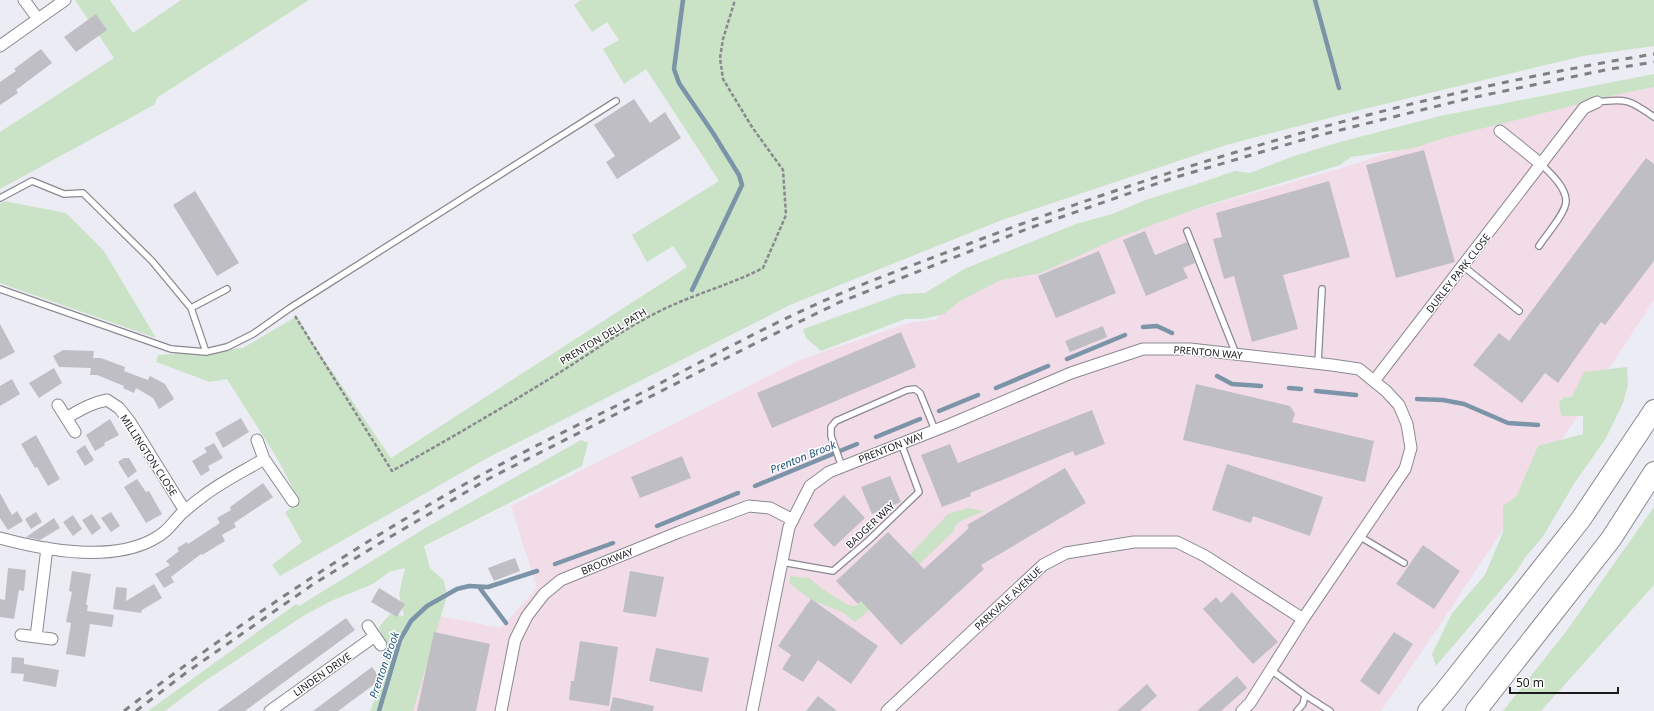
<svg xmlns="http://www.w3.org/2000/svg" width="1654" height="711" viewBox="0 0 1654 711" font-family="'Noto Sans',sans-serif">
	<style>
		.industrial { fill: #f2dce8 }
		.green { fill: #cae3c7 }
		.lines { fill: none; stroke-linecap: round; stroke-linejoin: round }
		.stream { stroke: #7c94a8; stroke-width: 4.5 }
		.building { fill: #c0bec5 }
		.lane-casing { stroke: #8a8991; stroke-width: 8 }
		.street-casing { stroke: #8a8991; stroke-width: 13 }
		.highway-casing { stroke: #8a8991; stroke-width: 22 }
		.path { stroke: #89898e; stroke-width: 2.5; stroke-dasharray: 4 2; stroke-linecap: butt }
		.lane { stroke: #fff; stroke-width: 5.5 }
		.street { stroke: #fff; stroke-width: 11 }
		.highway { stroke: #fff; stroke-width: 20 }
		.rail { stroke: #7e7e83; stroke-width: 3; stroke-dasharray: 7 7; stroke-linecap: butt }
		.labels { text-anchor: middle; stroke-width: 3; stroke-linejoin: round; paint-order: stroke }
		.street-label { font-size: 10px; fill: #1b1a1d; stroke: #fff }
		.water-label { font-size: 11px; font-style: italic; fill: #1f567b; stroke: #fff }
	</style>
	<rect width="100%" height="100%" fill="#ececf4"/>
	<path class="industrial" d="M1654,84v216l-216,328 -57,83h-970l24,-96 66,13 36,-40 -26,-82 291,-147 98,-33 13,-4 22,-2 48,-46 167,-52 189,-53 90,-29z"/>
	<path class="green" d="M75,0h35l23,33 48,-33h128l-151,97 -4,8 -154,84v-57l114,-74z
		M581,0h1073v46l-71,10 -227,55 -130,34 -224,75 -212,85 -301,152 -209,119 -8,-11 30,-23 -17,-30 15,-10 -23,-44 -50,-79 -17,3 -54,-20 2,-7 85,-7 54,-32 11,20 83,122 296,-191 -14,-21 -26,16 -15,-27 87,-54 -73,-112 -22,15 -21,-35 16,-9 -12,-18 -15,10 -18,-27z
		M1654,74v13l-39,8 -171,43 -30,10 -63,9 -11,8 -142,43 -78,29 -79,36 -40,7 -41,21 -16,13 -21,5h-18l-84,32 -15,-13 -3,-9 98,-35 24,-1 39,-24 112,-45 36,-10 36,-15 43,-13 44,-15 15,2 41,-16 49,-15 100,-26z
		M4,201l62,12 38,38 52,87 -156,-55v-79z
		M1627,367l1,18 -5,18 -17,35 -32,46 -32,54 -15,17 -11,17 -80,94 -4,-12 20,-41 33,-38 18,-43v-26l13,-9 22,-51 45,-12v-18h-22l-2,-13 5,-6h8l12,-25z
		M581,440l7,3 -6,23 -158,80 6,22 14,13 3,15 -34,115h-43l14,-33 2,-25 -7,-26 11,-13 14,2 -5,-22 6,-26 -16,4 -16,12 -42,17 -28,15 -101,67 -37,28h-17l148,-107 3,2 128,-79z
		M1654,507v78l-113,126h-38l62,-78z
		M968,508l16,3 -27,12 -4,9 -75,71 -23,19 -13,-10 -31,-12 -21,-16v-8l19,2 12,10 27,17 8,1 47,-44 45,-48z"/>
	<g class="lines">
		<path class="stream" d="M683,0l-9,69 5,14 34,50 26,42 3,10 -50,105
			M1315,0l24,88
			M1143,327l14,-1 15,7
			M1067,359l58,-24
			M1217,376l15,8 29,2
			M996,388l52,-22
			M1289,388l12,1
			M1316,391l40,4
			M1417,399l26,1 21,4 44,19 30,2
			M939,411l39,-16
			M876,437l44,-18
			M755,486l102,-42
			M657,526l81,-33
			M555,564l58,-21
			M479,587l27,36
			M379,711l21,-71 11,-19 16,-15 30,-17 12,-3 19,1 49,-16"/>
	</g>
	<path class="building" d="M96,14l11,16 -31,22 -12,-15z
		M41,49l11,14 -36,27 2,3 -18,12v-23l16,-11 -2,-2z
		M634,99l16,24 15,-11 16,26 -64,41 -11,-17 9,-6 -21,-31z
		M1424,150l31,112 -59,16 -30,-113z
		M1646,158l8,6v97l-49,64 -4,-3 -43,61 -13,-10 -23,30 -49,-38 26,-32 10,8z
		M1329,181l21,76 -67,18 15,54 -46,13 -18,-66 -10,3 -11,-40 9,-2 -6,-24z
		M195,191l44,72 -22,13 -44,-71z
		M1145,231l10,24 32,-13 8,21 -12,5 5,10 -42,18 -23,-56z
		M1099,251l17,42 -60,25 -18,-42z
		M0,324l15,28 -15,8z
		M1103,326l4,11 -37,15 -5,-11z
		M901,332l15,35 -144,61 -15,-35z
		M63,350l31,1 -1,7h8l24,9 -1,4 24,9 2,-4 15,8 9,15 -15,10 -6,-11 -17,-10 -2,5 -11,-5 1,-2 -27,-11h-7l1,-7 -32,-1 -6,-11z
		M54,368l8,15 -23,15 -10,-15z
		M12,379l8,15 -20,12v-20z
		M1196,384l94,22 5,8 -3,8 82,19 -9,41 -182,-42z
		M1092,410l13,34 -30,12 -2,-5 -103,42 1,3 -29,11 -21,-52 29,-11 8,19z
		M241,418l8,14 -26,16 -8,-15z
		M110,419l9,16 -15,8 1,2 -10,6 -9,-16z
		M36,435l24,44 -12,7 -11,-19 -2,1 -14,-24z
		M214,443l9,15 -15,8 2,4 -9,6 -9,-15 15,-9 -3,-4z
		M85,445l9,15 -9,6 -9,-15z
		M682,456l9,22 -51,20 -9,-21z
		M124,458h5l8,13 -9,7 -10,-16z
		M1227,464l96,33 -13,39 -57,-20 -2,7 -39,-13z
		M1065,468l21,35 -105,62 3,4 -83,76 -40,-44 -3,3 -22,-23 52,-49 36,37 45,-41 -2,-3z
		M890,476l11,26 -29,12 -11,-27z
		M137,479l9,13 3,-1 13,23 -16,9 -22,-36z
		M263,483l10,14 -39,26 2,4 -14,8 3,6 -23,14 -1,-1 -30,23 3,5 -10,6 -9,-14 15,-9 -4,-4 13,-10 -2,-3 10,-6 1,2 32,-21 -3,-5 14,-8 -1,-3z
		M0,493l12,22 5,-4 6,10 -15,9 -8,-12z
		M844,495l21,23 -31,29 -21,-22z
		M36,512l6,10 -11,7 -6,-10z
		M111,512l9,14 -9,6 -10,-14z
		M92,514l9,14 -9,7 -10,-15z
		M73,515l9,14 -9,7 -10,-14z
		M54,518l6,10 -20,12 -14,-3z
		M1423,545l37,26 -26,38 -38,-25z
		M515,558l5,13 -26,10 -6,-13z
		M8,568l18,2 -2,21 -5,-1 -5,29 -14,-2v-18l5,1z
		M72,571l19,3 -5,31h2l-1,6 27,4 -2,12 -22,-3 -5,33 -19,-3 5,-31 -5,-1 6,-30 -3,-1z
		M630,571l34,6 -8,40 -33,-5z
		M154,584l8,14 -20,12 -1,3 -28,-4 3,-22 11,1 -1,13z
		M379,588l26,16 -8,13 -26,-15z
		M1232,592l46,50 -25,22 -50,-55 13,-12 5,6z
		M811,599l67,47 -27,38 -33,-24 -15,22 -21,-13 9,-14 -13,-9z
		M346,618l9,12 -110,81h-28z
		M434,632l56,12 -14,67h-59z
		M1394,632l19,12 -34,51 -19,-14z
		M580,641l38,6 -9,59 -40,-6 2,-19h3z
		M656,648l53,10 -7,34 -53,-11z
		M12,657l12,1v6l35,6 -3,17 -33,-6 1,-7 -13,-1z
		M372,667l9,12 -17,13 -26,19h-25z
		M1237,676l10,12 -26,23h-24z
		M1147,684l10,12 -17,15h-23z
		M818,696l19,15h-31z
		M613,697l41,9 -1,5h-43z"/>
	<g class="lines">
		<g class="lane-casing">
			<path id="lane" d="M1597,102c29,-4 33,-2 57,15
				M0,198l32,-17 32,13 19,-1 69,68 39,47 36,-19
				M1187,231l49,123
				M1539,246c7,-11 28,-34 27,-46 -1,-14 -16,-27 -25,-36
				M1463,266l56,45
				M0,289l171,60 35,3 21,-5 26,-13 37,-26 326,-207
				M191,308l15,44
				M1318,363l4,-74
				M842,467l-11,-31v-9l5,-6 71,-31 8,-1 5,4 15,37
				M1359,536l45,27
				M782,562l51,9 36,-31 50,-48 -18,-49
				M1271,670l34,25 -2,9 -6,7
				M1305,695l25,16"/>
		</g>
		<g class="street-casing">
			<path id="street" d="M24,0l14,19
				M0,46l65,-46
				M1500,131l41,33
				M1374,381l210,-273 13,-6
				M58,405l17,27
				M66,418c14,-8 25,-15 41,-18l12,8 11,14 55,89
				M257,440l7,19 29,42
				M0,538c44,12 110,24 152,2 15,-8 18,-14 29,-26 7,-6 14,-12 21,-17 19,-15 42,-26 62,-38
				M368,626l13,19
				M21,635l31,4
				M36,637l11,-89
				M270,711l105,-75
				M501,711l14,-71 12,-24 17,-22 17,-14 118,-48 70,-26 21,2 23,12
				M752,711l37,-184 21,-41 19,-14 122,-48 120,-51 72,-24h47l142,16 27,4 27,22 13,14 8,19 4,24 -6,21 -102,150 -53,84 -8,8
				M887,711l156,-146 23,-12 68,-11h43l28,14 98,63"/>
		</g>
		<g class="highway-casing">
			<path id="highway" d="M1428,711l17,-20 136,-172 73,-109
				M1476,711l135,-172 43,-67"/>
		</g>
		<path class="path" d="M295,316l97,155c57,-32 114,-65 170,-100 32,-20 63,-43 98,-60 34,-17 70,-26 103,-43l23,-53 -3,-45 -31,-43 -29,-48 -3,-21 3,-19 12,-39"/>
		<use href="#lane" class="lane"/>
		<use href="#street" class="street"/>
		<use href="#highway" class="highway"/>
		<path class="rail" d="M124,711c114,-87 234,-168 359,-237 47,-26 95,-49 143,-73 70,-36 139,-75 211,-106 42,-18 85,-33 126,-49 223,-86 455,-153 691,-192
			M136,711l51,-39 125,-87 73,-45 103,-61 268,-136 84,-41 187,-73 146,-51 143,-42 150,-37 139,-29 49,-8"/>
	</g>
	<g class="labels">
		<g class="street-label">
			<text transform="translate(1458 273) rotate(-52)" y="4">DURLEY PARK CLOSE</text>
			<text transform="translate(603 336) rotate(-31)" y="4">PRENTON DELL PATH</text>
			<text transform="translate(1208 352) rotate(5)" y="4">PRENTON WAY</text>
			<text transform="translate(891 447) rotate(-21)" y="4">PRENTON WAY</text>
			<text transform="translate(149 455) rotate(57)" y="4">MILLINGTON CLOSE</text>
			<text transform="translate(870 525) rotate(-43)" y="4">BADGER WAY</text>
			<text transform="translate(607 561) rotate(-22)" y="4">BROOKWAY</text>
			<text transform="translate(1008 598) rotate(-43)" y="4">PARKVALE AVENUE</text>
			<text transform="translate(322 674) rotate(-35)" y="4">LINDEN DRIVE</text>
		</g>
		<g class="water-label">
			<text transform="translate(803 457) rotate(-22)" y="4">Prenton Brook</text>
			<text transform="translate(384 665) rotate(-71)" y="4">Prenton Brook</text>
		</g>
	</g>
	<path d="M1510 687v6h108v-6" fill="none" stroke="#1b1a1d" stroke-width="2"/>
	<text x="1516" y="687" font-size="12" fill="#1b1a1d" stroke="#ffffff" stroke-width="3" paint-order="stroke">50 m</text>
</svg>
